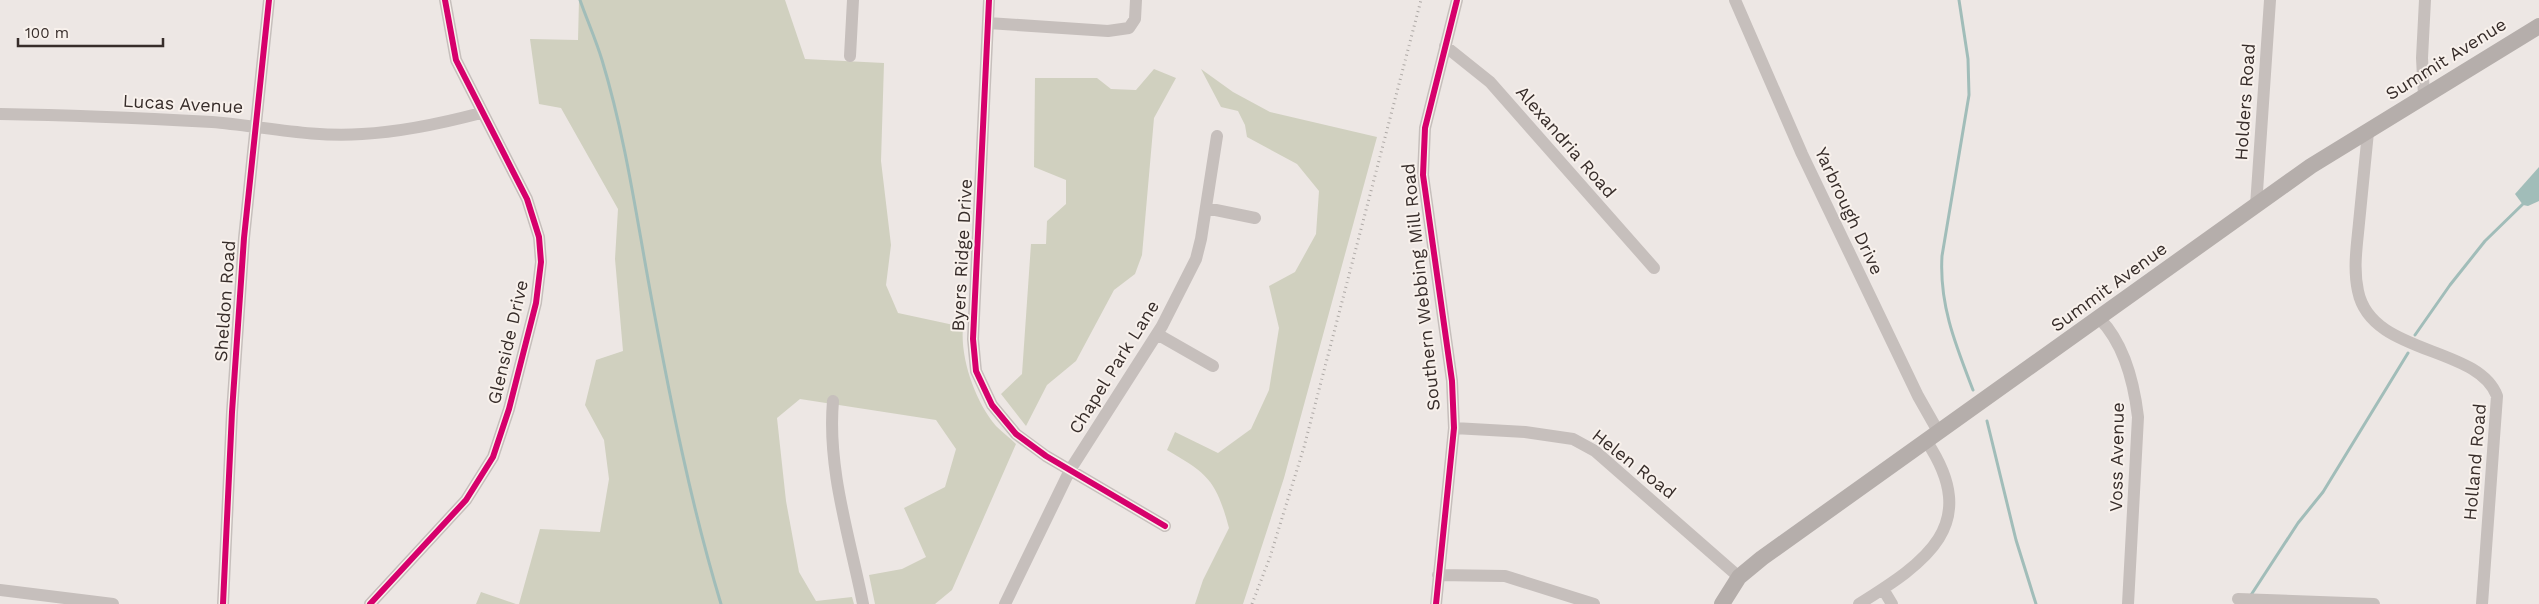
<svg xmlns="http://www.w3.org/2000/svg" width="2539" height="604" viewBox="0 0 2539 604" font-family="'Work Sans',sans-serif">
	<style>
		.green { fill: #d0d0bf }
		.water { fill: #a1bdb9 }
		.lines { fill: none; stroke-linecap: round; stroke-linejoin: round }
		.stream { stroke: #a1bdb9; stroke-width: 3 }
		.minor { stroke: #c6bfbc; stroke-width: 12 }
		.major { stroke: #b5aeab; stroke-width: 16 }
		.rail { stroke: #aea9a6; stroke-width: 3; stroke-dasharray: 1 4; stroke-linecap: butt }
		.cycleway-casing { stroke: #f8f1ec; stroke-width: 9 }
		.cycleway { stroke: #d6006c; stroke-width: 6 }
		.labels { text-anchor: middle; stroke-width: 4; stroke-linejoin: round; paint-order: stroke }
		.street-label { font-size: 18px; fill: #372d2a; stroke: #f8f1ec }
	</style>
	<rect width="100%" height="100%" fill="#ede7e4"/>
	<path class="green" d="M579,0h206l20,59 79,4 -3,98 10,84 -5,40 12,28 65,14c-3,31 12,74 33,99 6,6 14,12 20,18l-64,146 -17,14h-60l-6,-29 33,-6 24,-12 -22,-49 41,-21 11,-38 -20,-29 -136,-21 -23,19 9,83 13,71 17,29 36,-4 2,7h-335l21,-75 60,3 9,-53 -5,-39 -19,-35 11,-45 27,-9 -8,-92 3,-50 -57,-101 -22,-4 -9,-65 48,1z
		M1154,69l22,9 -22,40 -12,137 -7,19 -21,16 -38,71 -29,24 -21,41 -25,-32 21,-20 9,-130h15l1,-23 19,-17v-24l-32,-13 1,-89h62l14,11 25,1z
		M1201,69l32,23 37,20 107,25 -93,341 -41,126h-48l8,-24 26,-52c-13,-48 -21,-54 -62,-78l8,-18 43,21 33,-24 18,-39 10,-62 -10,-42 26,-14 21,-38 3,-43 -22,-27 -50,-27 -2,-12 -7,-14 -17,-4z
		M481,592l35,12h-40z"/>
	<path class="water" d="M2539,167v34l-11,5 -5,-1 -8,-11z"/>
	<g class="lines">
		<path class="stream" d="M580,0c7,20 16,40 22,60 24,79 35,161 50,241 19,102 39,204 69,303
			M1959,0l9,59 1,36 -27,161c-3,49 14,90 31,134
			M2415,335l35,-50 35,-44 40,-39
			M1987,421l29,119 20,64
			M2251,595l47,-72 25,-31 85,-139"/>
		<path class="minor" d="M989,0l-16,339 3,32 16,34 24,29 30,22 119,70
			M1735,0l67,154 116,242 21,37
			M988,23l120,8 21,-3 6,-9 1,-19
			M1445,46l45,36 164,186
			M850,56l3,-56
			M2424,96l-2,-38 3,-58
			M0,114c71,1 141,4 212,8 49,4 101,16 150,12 40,-2 81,-11 119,-21
			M2368,132c-3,30 -6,60 -9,91 -2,22 -6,45 -1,68 13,65 120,54 139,105l-15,208
			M2256,206l14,-206
			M1206,208l49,10
			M2100,319c25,26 34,64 38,98l-10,187
			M1157,334l56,32
			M833,401c-6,68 17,137 30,203
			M1454,428l71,4 48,7 22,12 144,126
			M1438,575l67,1 89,28
			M1883,589l9,15
			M0,590l113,14
			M2238,599l136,5
			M223,604l9,-192 12,-174 25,-238
			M370,604l96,-104 27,-43 16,-48 27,-106 5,-41 -2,-25 -12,-38 -71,-139 -11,-60
			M1005,604l65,-134 92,-144 34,-67 5,-20 16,-103
			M1436,604l18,-176 -2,-47 -29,-206 2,-47 32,-128
			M1859,604c67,-42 123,-79 68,-162"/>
		<path class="major" d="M1722,604l17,-27 23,-19 549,-392 228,-140"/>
		<path class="rail" d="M1252,604l18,-47 34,-110 117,-447"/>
		<g class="cycleway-casing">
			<path id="cycleway" d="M989,0l-16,339 3,32 16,34 24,29 30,22 119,70
				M223,604l9,-192 12,-174 25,-238
				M370,604l96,-104 27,-43 16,-48 27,-106 5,-41 -2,-25 -12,-38 -71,-139 -11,-60
				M1436,604l18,-176 -2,-47 -29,-206 2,-47 32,-128"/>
		</g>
		<use href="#cycleway" class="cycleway"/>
	</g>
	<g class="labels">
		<g class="street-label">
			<text transform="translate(2446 59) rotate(-32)" y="6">Summit Avenue</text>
			<text transform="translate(2245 102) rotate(-86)" y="6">Holders Road</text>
			<text transform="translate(183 104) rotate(3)" y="6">Lucas Avenue</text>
			<text transform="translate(1566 142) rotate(49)" y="6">Alexandria Road</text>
			<text transform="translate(1849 211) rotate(65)" y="6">Yarbrough Drive</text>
			<text transform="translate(962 255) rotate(-87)" y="6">Byers Ridge Drive</text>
			<text transform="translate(1421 287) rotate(-96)" y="6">Southern Webbing Mill Road</text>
			<text transform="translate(2109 287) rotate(-36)" y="6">Summit Avenue</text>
			<text transform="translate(225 301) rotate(-86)" y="6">Sheldon Road</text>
			<text transform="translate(508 342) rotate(-77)" y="6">Glenside Drive</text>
			<text transform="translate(1114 367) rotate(-58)" y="6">Chapel Park Lane</text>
			<text transform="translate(2117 457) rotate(-89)" y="6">Voss Avenue</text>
			<text transform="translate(2475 462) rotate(-85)" y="6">Holland Road</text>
			<text transform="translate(1634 464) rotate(38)" y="6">Helen Road</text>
		</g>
	</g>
	<path d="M18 38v8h145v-8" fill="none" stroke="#372d2a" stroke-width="2.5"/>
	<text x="25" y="38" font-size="15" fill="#372d2a" stroke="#f8f1ec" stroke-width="4" paint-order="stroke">100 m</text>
</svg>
